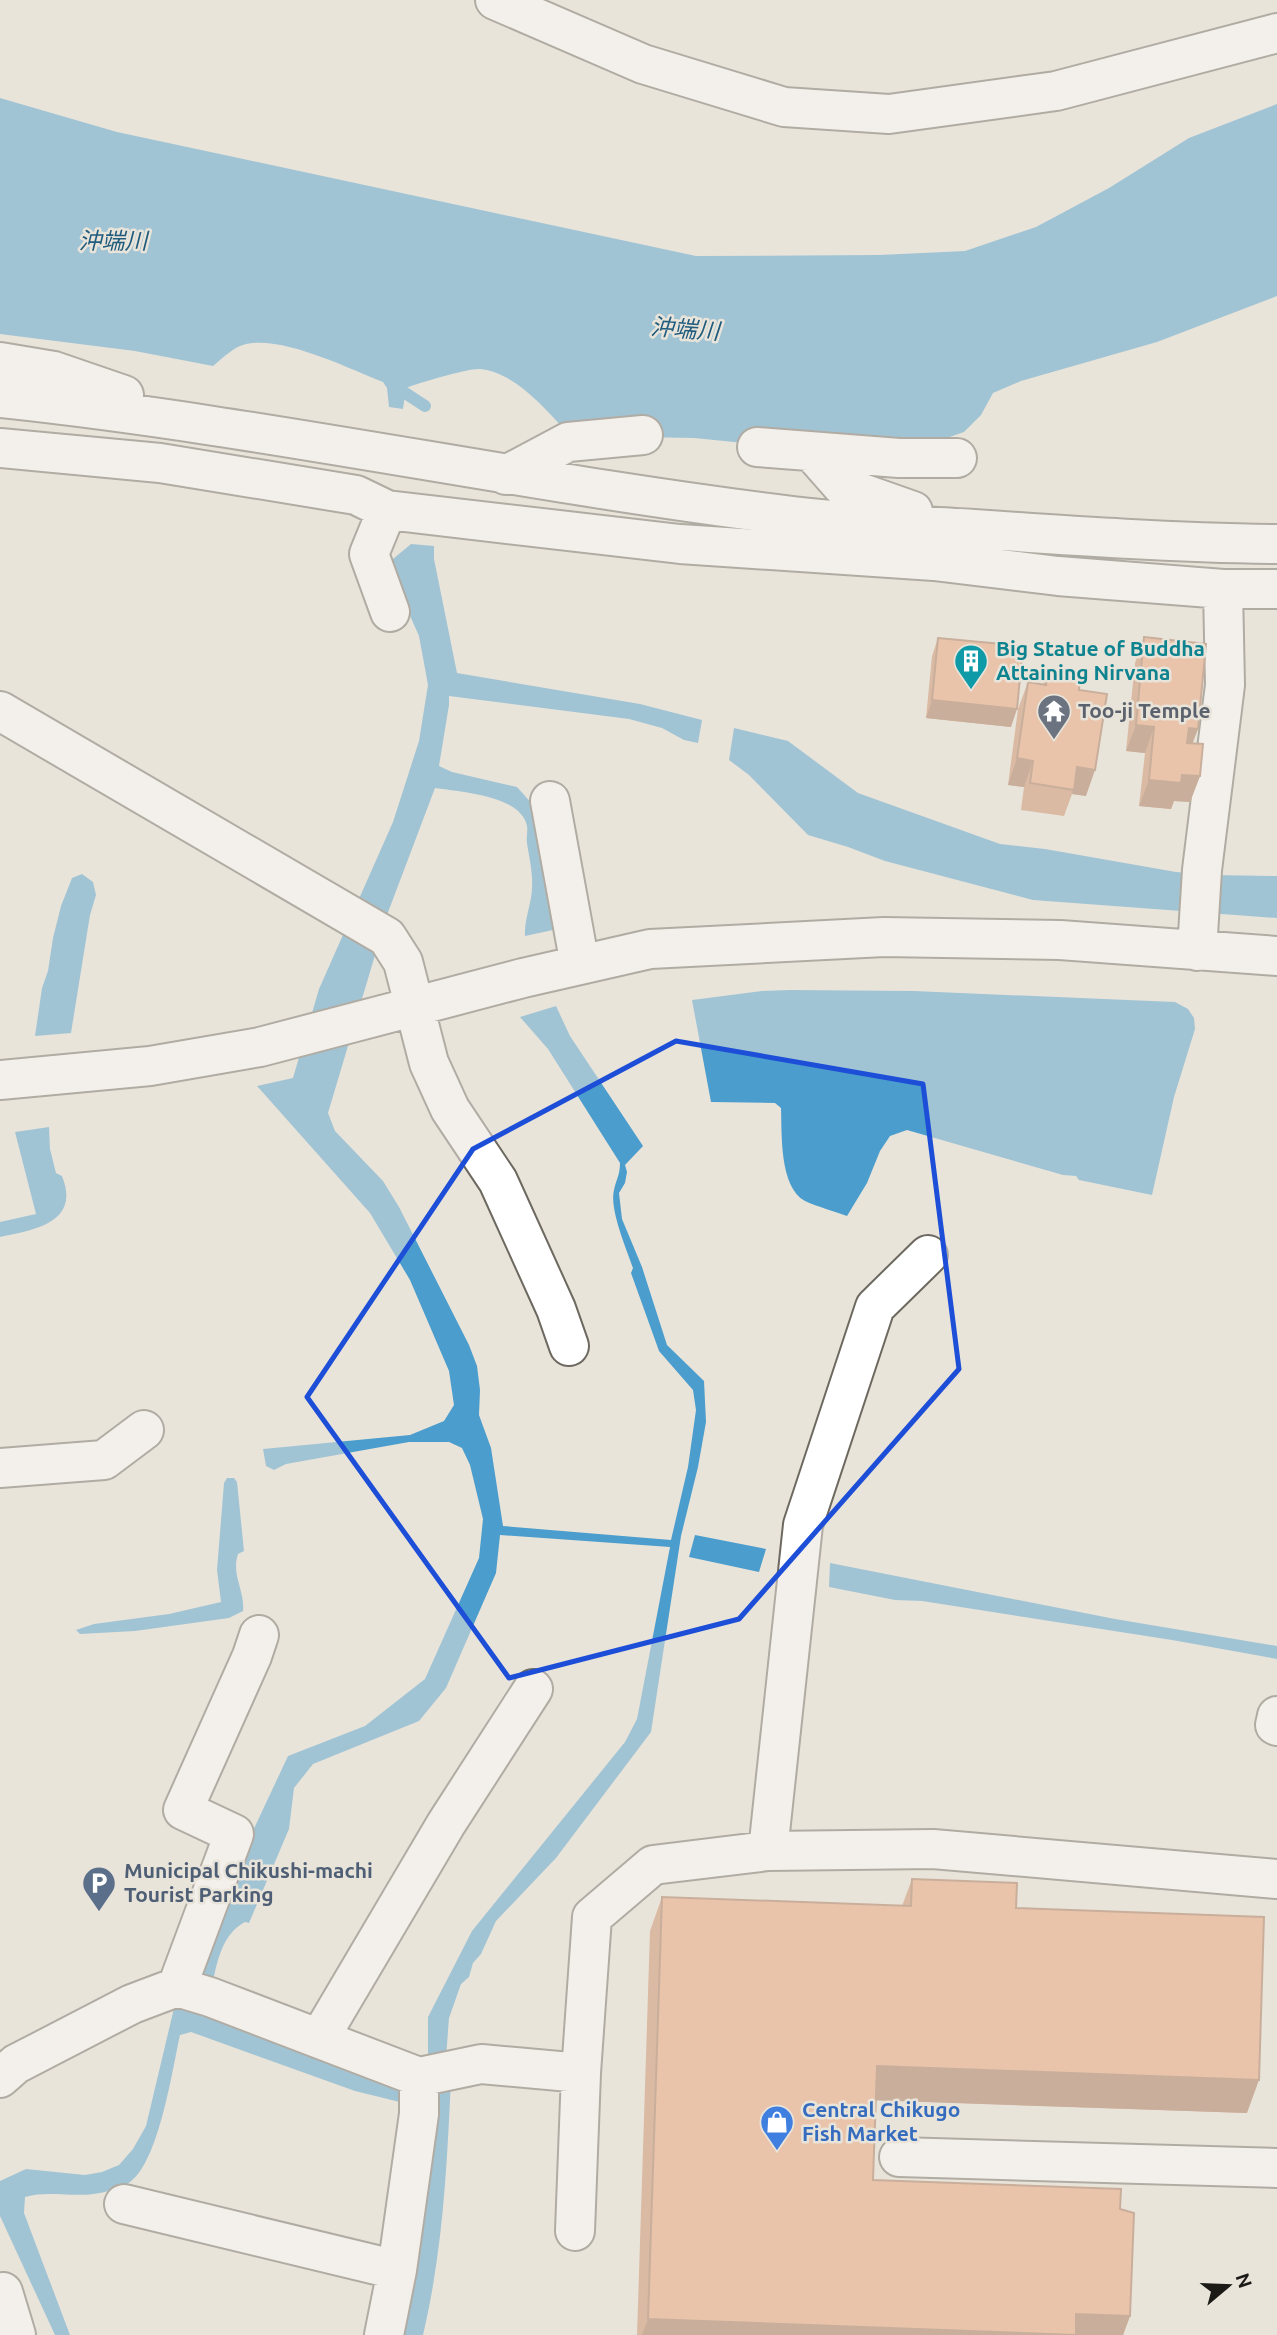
<svg xmlns="http://www.w3.org/2000/svg" width="1277" height="2335" viewBox="0 0 1277 2335" font-family="Ubuntu,'Noto Sans JP',sans-serif">
	<style>
		.water { fill: #4b9dcd }
		.lines { fill: none; stroke-linecap: round; stroke-linejoin: round }
		.stream { stroke: #4b9dcd; stroke-width: 12 }
		.minor-casing { stroke: #6d6960; stroke-width: 42 }
		.minor { stroke: #fff; stroke-width: 38 }
		.wall { fill: #c88861 }
		.shaded-wall { fill: #a26f4f }
		.building { fill: #e89e71; stroke: #a26f4f; stroke-width: 2 }
		.marked { fill: none; stroke: #1d4ed8; stroke-width: 5; stroke-linejoin: round }
		.labels { text-anchor: middle; stroke-width: 5; stroke-linejoin: round; paint-order: stroke }
		.culture-label { font-size: 21px; font-weight: bold; fill: #0d838f; stroke: #e9e4da; text-anchor: start }
		.worship-label { font-size: 21px; font-weight: bold; fill: #5b616d; stroke: #e9e4da; text-anchor: start }
		.service-label { font-size: 21px; font-weight: bold; fill: #4e5e75; stroke: #e9e4da; text-anchor: start }
		.shop-label { font-size: 21px; font-weight: bold; fill: #366cbe; stroke: #e9e4da; text-anchor: start }
		.water-label { font-size: 23px; font-style: italic; fill: #205c7e; stroke: #e9e4da }
	</style>
	<rect width="100%" height="100%" fill="#e9e4da"/>
	<path class="water" d="M0,98l117,34 579,124 183,-1 86,-4 71,-24 73,-39 80,-50 88,-34v192l-120,46 -136,39 -28,12 -12,22 -17,17 -26,9 -115,10 -129,-13 -58,-1 -72,-8c-21,-23 -51,-57 -84,-60 -11,-1 -62,14 -74,19l-3,21 -14,-2 -2,-19 -4,-6c-36,-14 -99,-46 -137,-38 -13,3 -23,14 -33,22l-78,-15 -135,-17z
		M411,544l23,2v13l23,114 183,31 62,16 -4,23 -14,-3 -22,-12 -33,-9 -180,-23v9l-10,61 13,6 65,15 17,19 8,36 -1,21 11,28 1,39 -28,6c-1,-17 7,-33 7,-49 1,-15 -3,-30 -5,-44 -1,-6 1,-11 0,-17 -6,-31 -67,-34 -92,-38l-48,127 -59,198 7,18 48,50 16,26 70,138 8,21 3,24 -1,25 12,33 12,78 168,14 17,-73 8,-57 -3,-20 -34,-39 -28,-78 2,-5c-6,-18 -24,-59 -19,-78 2,-10 6,-15 6,-27l-72,-114 -28,-32 36,-11 14,30 73,110 -18,19 2,7 -2,11 -6,10 3,26 20,48 25,78 37,36 2,41 -8,45 -17,69 -30,196 -95,126 -60,63 -15,33 -8,9 -4,14 -8,7 -12,34 -3,40 -18,5v-46l44,-86 153,-189 12,-23 33,-172 -170,-12 -4,38 -50,115 -27,33 -106,43 -19,24 -5,41 -40,94 -4,-1c-23,12 -28,40 -33,64l-21,-9 45,-110 52,-111 77,-30 60,-47 54,-121 4,-39 -13,-54 -8,-17 -13,-6h-40l-123,22 -12,6 -8,-4 -3,-17 147,-14 34,-14 10,-16 -5,-34 -39,-91 -40,-67 -113,-127 36,-8 26,-89 74,-167 26,-81 9,-56 -9,-49 -32,-72z
		M734,728l54,13 70,52 142,51 45,5 131,23 36,3 65,1v42l-244,-18 -148,-39 -37,-14 -40,-12 -59,-60 -20,-15z
		M82,874l11,8 3,13 -6,20 -19,118 -36,3 7,-48 6,-17 5,-33 8,-32 11,-28z
		M790,990l124,1 261,11 13,7 6,9 1,11 -21,68 -22,98 -73,-15 -3,-4 -13,-1 -156,-45 -17,6 -10,15 -13,32 -20,33c-13,-5 -29,-9 -42,-15 -26,-14 -23,-68 -24,-93l-6,-5 -64,-1 -19,-102 70,-9z
		M49,1127l1,22 6,24 6,3c19,47 -28,54 -62,61v-15l36,-8 -21,-82z
		M227,1478h7l3,4 7,69 -6,3c-7,21 7,36 5,57l-14,7 -94,13 -55,3 -4,-4 18,-6 75,-10 52,-12 -4,-32 7,-87z
		M695,1535l71,14 -7,23 -70,-15z
		M830,1563l285,56 162,27v13l-105,-19 -250,-39 -27,-1 -66,-13z
		M175,2004l276,75c-4,87 -8,171 -28,256h-29l18,-230 -57,-14 -164,-59 -11,3c-8,36 -21,126 -50,147 -7,5 -21,9 -30,11 -25,5 -51,-3 -75,4l-1,16 46,122h-15l-55,-119v-35l26,-12 59,6 17,-3 17,-7 14,-16 13,-23z"/>
	<g class="lines">
		<path class="stream" d="M393,385l32,21"/>
		<g class="minor-casing">
			<path id="minor" d="M495,0l148,64 141,43 105,7 167,-23 221,-58
				M0,362l54,9 70,24
				M0,398c266,28 528,86 793,118 60,7 121,9 181,13 101,7 202,14 303,15
				M757,447l142,11h58
				M0,448l160,15 196,32 31,15 293,34 254,17 124,15 165,13h54
				M813,453l29,33 71,25
				M506,475l62,-33 75,-7
				M387,510l-18,44 21,58
				M0,711l387,226 16,25 26,101 21,46 48,72 58,128 13,37
				M550,801l30,164
				M1197,951l5,-81 23,-185 -2,-96
				M0,1080l150,-14 110,-19 263,-69 127,-29 234,-12 176,3 217,16
				M0,1468l104,-8 40,-30
				M1277,1716l-2,9 2,1
				M768,1851l35,-326 72,-218 53,-52
				M177,1987l57,-153 -51,-24 69,-154 7,-21
				M319,2039l127,-215 87,-135
				M419,2077l62,-13 100,9
				M0,2078l16,-14 116,-60 45,-17 33,10 209,80v37l-22,156 -13,65
				M899,2157l378,11
				M124,2204l273,66
				M575,2231l6,-158 11,-156 61,-52 115,-14 165,-2 344,30
				M3,2292l13,43"/>
		</g>
		<use href="#minor" class="minor"/>
	</g>
	<path class="wall" d="M1144,637l54,92 -6,14 8,33 -10,26 -16,-1 -3,8 -32,-3 6,-53 -19,-2 9,-88z
		M938,638l73,89 -85,-9 6,-62z
		M1048,673l31,17 7,106 -14,-2 -8,22 -43,-6 3,-23 -16,-2 10,-76 10,-27 15,2z
		M912,1879l104,29 231,205 -371,-13 -3,80 247,29 10,107 -7,19h-486l13,-404 12,-34 240,9z"/>
	<path class="shaded-wall" d="M932,700l85,9 -6,18 -85,-9z
		M1136,725l18,2 -9,26 -19,-2z
		M1189,728l9,1 -10,26 -8,-1z
		M1017,758l16,3 -9,26 -16,-2z
		M1077,767l18,3 -9,26 -14,-2z
		M1182,775l18,1 -10,26 -16,-1 -3,8 -32,-3 10,-26z
		M877,2066l382,14 -12,33 -382,-13z
		M1076,2314l54,2 -7,19h-481l6,-16z"/>
	<path class="building" d="M1144,637l62,7 -8,85 -9,-1 -2,15 16,1 -3,32 -18,-1 -1,8 -32,-3 5,-53 -18,-2z
		M938,638l85,8 -6,63 -85,-9z
		M1048,673l32,5 -1,12 28,4 -12,76 -18,-3 -3,23 -44,-7 3,-22 -16,-3 11,-76 18,3z
		M912,1879l105,4 -1,25 248,9 -5,163 -382,-14 -4,114 248,9 -1,20 14,4 -4,103 -54,-2v21l-428,-16 14,-422 249,9z"/>
	<path d="M0 0H1277V2335H0ZM676,1041l247,43 36,285 -220,250 -230,59 -202,-281 166,-248z" fill="#e9e4da" fill-opacity=".55" fill-rule="evenodd"/>
	<path class="marked" d="M676,1041l247,43 36,285 -220,250 -230,59 -202,-281 166,-248z"/>
	<defs>
		<g id="building-pin" transform="scale(1.75)"><path d="M0 17L-7.5 6A9.5 9.5 0 1 1 7.5 6Z" fill="#0f9aa8" stroke="#e9e4da"/><path d="M-4-6H4V6H1V3H-1V6H-4ZM-2.5-4.3h1.7v1.8h-1.7ZM.8-4.3h1.7v1.8H.8ZM-2.5-1h1.7V.8h-1.7ZM.8-1h1.7V.8H.8Z" fill="#fff"/></g>
		<g id="temple-pin" transform="scale(1.75)"><path d="M0 17L-7.5 6A9.5 9.5 0 1 1 7.5 6Z" fill="#6b7280" stroke="#e9e4da"/><path d="M0-6L5-2H3V0L6.5 2.5H4V6H1.5V3h-3V6H-4V2.5H-6.5L-3 0V-2H-5Z" fill="#fff"/></g>
		<g id="parking-pin" transform="scale(1.75)"><path d="M0 17L-7.5 6A9.5 9.5 0 1 1 7.5 6Z" fill="#5c6f8a" stroke="#e9e4da"/><path d="M-3.5-5.5H1a3.5 3.5 0 0 1 0 7H-1V5.5H-3.5ZM-1-3.4V-.6H.8a1.4 1.4 0 0 0 0-2.8Z" fill="#fff"/></g>
		<g id="shop-pin" transform="scale(1.75)"><path d="M0 17L-7.5 6A9.5 9.5 0 1 1 7.5 6Z" fill="#3f7fe0" stroke="#e9e4da"/><path d="M-5-2.5h2.3a2.7 3.5 0 0 1 5.4 0H5L5.5 6h-11ZM-1.5-2.5h3a1.5 2.3 0 0 0-3 0Z" fill="#fff"/></g>
	</defs>
	<g fill-rule="evenodd">
		<use href="#building-pin" x="971" y="661"/>
		<use href="#temple-pin" x="1054" y="711"/>
		<use href="#parking-pin" x="99" y="1883"/>
		<use href="#shop-pin" x="777" y="2122"/>
	</g>
	<g class="labels">
		<g class="culture-label">
			<text x="996" y="656">Big Statue of Buddha<tspan x="996" dy="24">Attaining Nirvana</tspan></text>
		</g>
		<g class="worship-label">
			<text x="1078" y="718">Too-ji Temple</text>
		</g>
		<g class="service-label">
			<text x="124" y="1878">Municipal Chikushi-machi<tspan x="124" dy="24">Tourist Parking</tspan></text>
		</g>
		<g class="shop-label">
			<text x="802" y="2117">Central Chikugo<tspan x="802" dy="24">Fish Market</tspan></text>
		</g>
		<g class="water-label">
			<text x="113" y="249">沖端川</text>
			<text transform="translate(685 329) rotate(4)" y="8">沖端川</text>
		</g>
	</g>
	<g transform="translate(1228 2286) rotate(71)" stroke="#e9e4da" stroke-width="5" paint-order="stroke">
	<path d="M0-5L12 26L0 18L-12 26Z" fill="#1c1a17"/>
	<text y="-10" font-size="19" font-weight="bold" text-anchor="middle" fill="#1c1a17">N</text>
	</g>
</svg>
